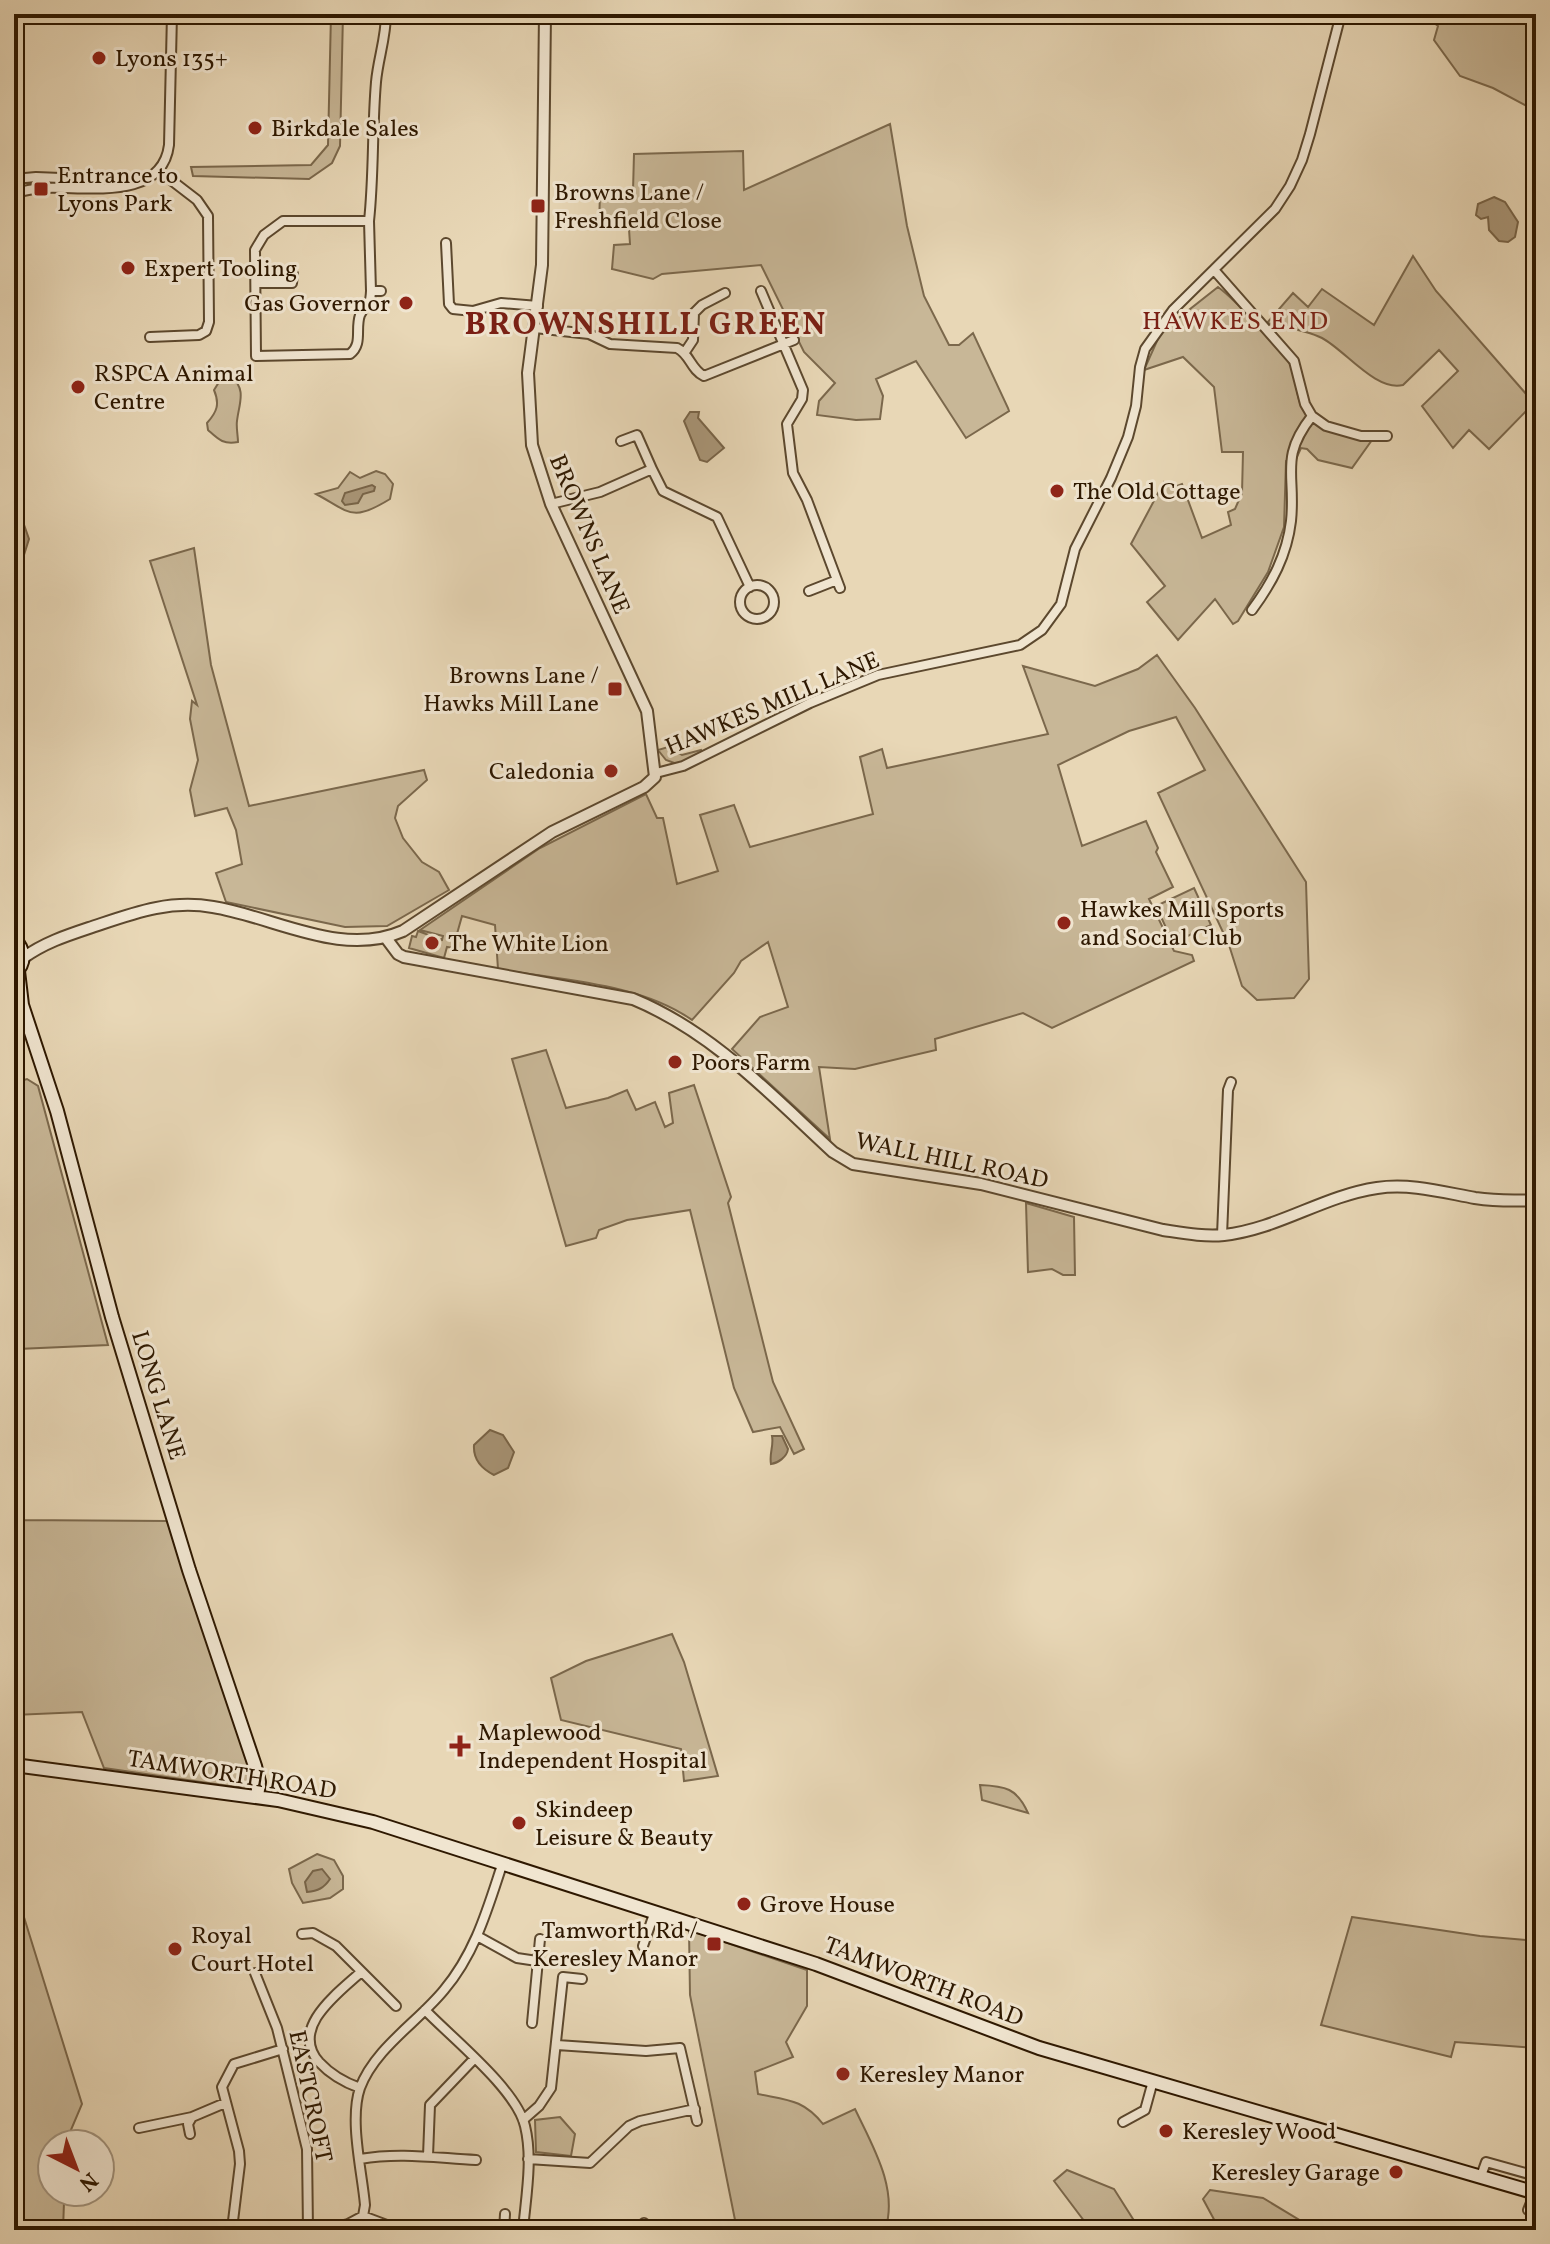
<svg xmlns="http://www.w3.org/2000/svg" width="1550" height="2244" viewBox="0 0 1550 2244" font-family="Vollkorn,serif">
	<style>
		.green { fill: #c8b797; stroke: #7b684c; stroke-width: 2 }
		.water { fill: #a99678; stroke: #786448; stroke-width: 2 }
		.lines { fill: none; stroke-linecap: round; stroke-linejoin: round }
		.minor-casing { stroke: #5c482e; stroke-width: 12 }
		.tertiary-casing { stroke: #5c482e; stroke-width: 14 }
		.secondary-casing { stroke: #2e1800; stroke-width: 16 }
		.minor { stroke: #f0e5d0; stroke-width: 8 }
		.tertiary { stroke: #f0e5d0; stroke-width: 10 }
		.secondary { stroke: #f0e5d0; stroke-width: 12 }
		.poi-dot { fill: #8f2418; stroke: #f0e5d0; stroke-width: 3 }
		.labels { text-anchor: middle; stroke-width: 6; stroke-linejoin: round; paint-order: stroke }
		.poi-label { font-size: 24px; fill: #2e1800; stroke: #f0e5d0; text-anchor: start }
		.street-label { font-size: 24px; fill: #2e1800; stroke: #f0e5d0 }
		.neighbourhood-label { font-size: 26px; letter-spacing: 2px; fill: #7a1f14; stroke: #f0e5d0 }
		.district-label { font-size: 32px; font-weight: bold; letter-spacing: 2px; fill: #7a1f14; stroke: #f0e5d0 }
	</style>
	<rect width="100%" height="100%" fill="#e8d7b6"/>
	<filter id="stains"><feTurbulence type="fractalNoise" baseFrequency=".0025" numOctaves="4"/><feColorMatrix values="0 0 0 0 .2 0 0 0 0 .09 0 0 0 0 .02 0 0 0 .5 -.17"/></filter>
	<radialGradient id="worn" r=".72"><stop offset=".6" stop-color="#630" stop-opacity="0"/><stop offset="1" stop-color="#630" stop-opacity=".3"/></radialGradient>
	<path class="green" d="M331,14h12l-3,132 -8,17 -23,16 -116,-3 -2,-9 120,-2 17,-20z
		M1423,14h113v97l-43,-23 -33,-12 -26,-36 4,-14z
		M890,124l17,102 17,70 25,49h10l14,-12 35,75 1,3 -43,27 -50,-77 -40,18 7,17 -3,23 -24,1 -39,-5 2,-14 16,-18 -31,-31 -43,-87 -99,9 -9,5 -41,-10 2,-24 16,-1 -1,-15 -30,-1 1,-36 33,-1 1,-37 109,-3 1,39z
		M1413,256l23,35 98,112 -45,46 -20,-19 -16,18 -31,-42 36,-35 -19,-21 -36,35c-27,7 -58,-35 -81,-47 -16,-8 -37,-11 -55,-15l26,-30 15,14 14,-18 52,36z
		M1218,287c15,11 68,66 74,81 6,17 3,34 16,48l52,22 12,2 -20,28 -34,-8 -11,-11 -6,-1 -5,11 -10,2 -2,66 -16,45 -30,49 -5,3 -18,-25 -37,41 -31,-38 18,-16 -34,-42 33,-62 13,4 5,-2 20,54 29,-13 -3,-13 7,-3 7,-16 1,-41h-21l-8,-65 -31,-30 -39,13 17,-38z
		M231,376c16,14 8,27 6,45 -1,6 1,15 1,21 -15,3 -20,-3 -30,-12l-1,-7c10,-11 13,-19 7,-33l5,-8z
		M376,471l9,3 8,10 -3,15c-39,24 -40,13 -74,-5l22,-6 12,-16 10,6z
		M194,548l17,117 38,141 175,-36 3,10 -29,26 -3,12 8,20 19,24 17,10 10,18 -62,36 -42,1 -119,-25 -10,-29 26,-9 -6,-34 -9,-22 -32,8 -5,-26 8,-30 -8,-41 2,-18 5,4 -47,-144z
		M1157,655l38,53 111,174 3,97 -15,19 -37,2 -15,-14 -13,-41 -71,-152 47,-23 -29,-53 -47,14 -71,34 24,81 64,-25 12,27 -2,4 17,35 -24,12 25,52 18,4 2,6 -142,67 -29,-15 -88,26 1,11 -81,19 -36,-2 11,72 -98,-90 28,-32 28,-10 -20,-65 -27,19 -7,12 -42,47c-52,-37 -132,-40 -194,-51l-3,-44 -33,-9 -9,32 -6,-1 -3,11 -35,-10 3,-12 4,1 2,-6 24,9 1,-4 -23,-6 120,-82 106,-54 11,24h6l14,66 41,-13 -18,-56 34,-10 16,42 123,-33 -13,-57 22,-8 5,19 161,-34 -25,-68 72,20 43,-17z
		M668,747l14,8 19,-5 1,4 -25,10 -11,-4 -8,-10z
		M1194,888l17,37 -38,18 -17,-37z
		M546,1050l20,58 42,-10 19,-8 9,20 19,-8 10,25 8,-4 -4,-30 25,-8 37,112 -3,6 45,179 31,67 -10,5 -14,-27 -27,5 -19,-44 -44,-178 -63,10 -28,10 -3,8 -30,8 -54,-187z
		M27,1079l11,7 70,259 -90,4 -2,171 151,1 83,247 -4,17 -10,2 -132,-19 -22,-56 -68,3v-632z
		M1026,1203l48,14 1,58h-12l-11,-6 -24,3z
		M672,1634l12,28 34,114 -34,5 -3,-32 -120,-29 -10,-42 35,-17z
		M980,1785c25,1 37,3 48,28l-46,-13z
		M317,1854l17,6 9,16v13l-13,9 -27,5 -11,-20 -3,-14z
		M14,1885l68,219 -17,40h-13v32l-4,10 16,16 -1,28h-49z
		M1352,1917l128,19 56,5v107l-81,-6 -4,15 -130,-32z
		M689,1930l118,40v36l-21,36 7,15 -38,15 3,22c29,6 45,5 65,30l32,-15c17,36 44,80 30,121h-148l-47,-235z
		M560,2117l15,17 -4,22 -35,-4 -1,-32z
		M1067,2170l47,19 26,41h-49l-37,-49z
		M1210,2190l53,8 53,32h-89l-10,-5 -14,-26z"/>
	<path class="water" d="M1494,197l11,5 13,20 -3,15 -7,5 -9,-1 -10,-11 -1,-13 -7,2 -5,-4 2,-11z
		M690,412h9l-1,6 26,30 -17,14 -7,-2 -16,-39z
		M372,485l3,2 -1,4 -11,3 -5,9 -13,2 -3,-4 3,-8z
		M22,519l7,20 -5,16 -10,7v-39z
		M490,1430l13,5 11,17 -6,16 -14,7c-12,-6 -21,-16 -20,-30z
		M772,1436h10l6,13c-1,8 -10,14 -17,15 -2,-11 3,-18 1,-28z
		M322,1869l8,10c-6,9 -12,12 -23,13l-2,-10 8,-11z"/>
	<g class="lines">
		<g class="minor-casing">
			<path id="minor" d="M14,179l22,-2 99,4
				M14,193c10,-2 21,-5 31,-5 40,-2 117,14 124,-43l3,-131
				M369,221l2,70h10
				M446,243l3,61 4,5 20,2 28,-8 37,3
				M1215,271l79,90 11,43 7,12 14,10 35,10h26
				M257,283h35l1,-9
				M371,291c-1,19 -5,11 -11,24 -5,14 3,29 -10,39l-94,2 -1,-106 9,-15 19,-14h86c5,-46 3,-92 7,-139 2,-23 10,-44 10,-68
				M761,291l42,99 -1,9 -15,25 6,49 14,27 33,88
				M535,328l54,6 21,10 67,4c13,6 14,22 27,28l90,-36
				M150,337l49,-2 7,-4 3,-9 -1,-106 -11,-16 -39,-30
				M685,352l8,-12 1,-27 8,-8 23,-12
				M652,469l11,22 54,26 33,70
				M551,504l49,-12 52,-23 -15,-34 -16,6
				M740 602a17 17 0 1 1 34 0a17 17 0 1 1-34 0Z
				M809,591l28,-11
				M1252,610c20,-27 35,-55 39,-89 5,-47 -12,-63 21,-105
				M656,773l27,-7 127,-63 68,-28 142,-30 22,-15 19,-26 14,-55 36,-71 17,-41 8,-31 4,-39 5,-18 28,-39 102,-101 15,-23 12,-26 8,-26 31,-120
				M1222,1235l6,-145 3,-8
				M302,1934l11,-1 23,13 60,60
				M479,1937l38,21 20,3
				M643,1946l12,-35
				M255,1973l22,55 30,121 1,81
				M425,2010c28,29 91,79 100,116 8,33 1,70 -2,104
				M532,2023l8,-84
				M557,2045l89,6 34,-3 17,73
				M360,2088c-17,-6 -29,-13 -41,-26 -30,-34 19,-69 42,-90
				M523,2120l16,-14 12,-18 12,-111 19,2
				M1123,2122l22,-12 8,-29
				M139,2128l53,-11
				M190,2134l-2,-10 4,-7 33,-14
				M428,2156l2,-51 44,-46
				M360,2159c40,-7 76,-1 116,1
				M528,2159l62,4 39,-37 11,-5 55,-12
				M1481,2176l5,-14 50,14
				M1535,2193l-7,17 8,3
				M363,2216l24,9 37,5
				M644,2223l7,7
				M232,2229l8,-65 -1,-13 -17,-64 12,-23 49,-15
				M162,2230l40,-4 37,4
				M321,2230l27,-6 15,-8 2,-11c-3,-34 -16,-85 -5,-117 15,-40 58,-66 84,-98 32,-38 44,-83 59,-128
				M504,2230l1,-16"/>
		</g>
		<g class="tertiary-casing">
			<path id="tertiary" d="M386,938l12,16 6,3 229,42c80,33 138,96 200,153l20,12 128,20 182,46c20,3 41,7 61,5 54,-6 99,-39 153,-47 33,-5 65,4 98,10 20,3 40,3 61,2
				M23,958c21,-15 42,-22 66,-30 42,-14 79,-29 124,-21 62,10 128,51 190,24l149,-99 92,-45 11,-10 -8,-66 -96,-207 -19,-59 -4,-72 14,-108 3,-251"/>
		</g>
		<g class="secondary-casing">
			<path id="secondary" d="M14,939c11,11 12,24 0,35
				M18,971l4,34 35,106 55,206 77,253 66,196 4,16 -2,15
				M14,1765l264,35 95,22 443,142 223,84 497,145"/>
		</g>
		<use href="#minor" class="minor"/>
		<use href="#tertiary" class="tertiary"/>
		<use href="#secondary" class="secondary"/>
	</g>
	<g class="poi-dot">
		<circle cx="99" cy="58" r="8"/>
		<circle cx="255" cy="128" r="8"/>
		<rect x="33" y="181" width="16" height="16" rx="4"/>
		<rect x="530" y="198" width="16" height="16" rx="4"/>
		<circle cx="128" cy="268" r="8"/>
		<circle cx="406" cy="303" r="8"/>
		<circle cx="78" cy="387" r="8"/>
		<circle cx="1057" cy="491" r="8"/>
		<rect x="607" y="681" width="16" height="16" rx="4"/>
		<circle cx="611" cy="771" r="8"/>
		<circle cx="1064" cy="923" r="8"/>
		<circle cx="432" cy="943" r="8"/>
		<circle cx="675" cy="1062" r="8"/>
		<path d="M456 1734h8v8h8v8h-8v8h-8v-8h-8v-8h8z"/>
		<circle cx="519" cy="1823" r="8"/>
		<circle cx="744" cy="1904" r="8"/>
		<rect x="706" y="1936" width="16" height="16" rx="4"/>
		<circle cx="175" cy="1949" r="8"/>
		<circle cx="843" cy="2074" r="8"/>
		<circle cx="1166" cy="2131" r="8"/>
		<circle cx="1396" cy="2172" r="8"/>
	</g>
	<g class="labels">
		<g class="poi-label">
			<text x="115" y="66">Lyons 135+</text>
			<text x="271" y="136">Birkdale Sales</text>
			<text x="57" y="183">Entrance to<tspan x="57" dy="28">Lyons Park</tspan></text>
			<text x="554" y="200">Browns Lane /<tspan x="554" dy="28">Freshfield Close</tspan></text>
			<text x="144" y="276">Expert Tooling</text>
			<text x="390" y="311" text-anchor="end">Gas Governor</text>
			<text x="94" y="381">RSPCA Animal<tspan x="94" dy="28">Centre</tspan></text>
			<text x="1073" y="499">The Old Cottage</text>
			<text x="599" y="683" text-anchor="end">Browns Lane /<tspan x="599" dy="28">Hawks Mill Lane</tspan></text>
			<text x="595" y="779" text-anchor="end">Caledonia</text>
			<text x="1080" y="917">Hawkes Mill Sports<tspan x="1080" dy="28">and Social Club</tspan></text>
			<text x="448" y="951">The White Lion</text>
			<text x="691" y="1070">Poors Farm</text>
			<text x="478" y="1740">Maplewood<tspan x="478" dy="28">Independent Hospital</tspan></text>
			<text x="535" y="1817">Skindeep<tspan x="535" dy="28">Leisure &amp; Beauty</tspan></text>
			<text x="760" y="1912">Grove House</text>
			<text x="698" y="1938" text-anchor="end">Tamworth Rd /<tspan x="698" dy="28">Keresley Manor</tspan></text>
			<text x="191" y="1943">Royal<tspan x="191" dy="28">Court Hotel</tspan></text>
			<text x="859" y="2082">Keresley Manor</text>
			<text x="1182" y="2139">Keresley Wood</text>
			<text x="1380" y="2180" text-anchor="end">Keresley Garage</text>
		</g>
		<g class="street-label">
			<text transform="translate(590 534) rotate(67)" y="8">BROWNS LANE</text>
			<text transform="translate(772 703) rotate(-23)" y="8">HAWKES MILL LANE</text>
			<text transform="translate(952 1160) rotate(12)" y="8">WALL HILL ROAD</text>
			<text transform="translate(159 1395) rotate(73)" y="8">LONG LANE</text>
			<text transform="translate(232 1774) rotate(9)" y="8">TAMWORTH ROAD</text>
			<text transform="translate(924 1981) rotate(21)" y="8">TAMWORTH ROAD</text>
			<text transform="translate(311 2096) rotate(78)" y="8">EASTCROFT</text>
		</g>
		<g class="neighbourhood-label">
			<text x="1236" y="329">HAWKES END</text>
		</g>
		<g class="district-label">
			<text x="646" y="334">BROWNSHILL GREEN</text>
		</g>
	</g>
	<rect width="1550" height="2244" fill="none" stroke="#e8d7b6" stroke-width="48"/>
	<rect x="16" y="16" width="1518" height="2212" fill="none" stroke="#2e1800" stroke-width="4"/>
	<rect x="24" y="24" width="1502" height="2196" fill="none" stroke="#2e1800" stroke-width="2"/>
	<g transform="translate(76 2168) rotate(138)"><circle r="38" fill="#f0e5d0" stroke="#a2937d" stroke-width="2"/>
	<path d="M0-6L14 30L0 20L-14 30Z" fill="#8f2418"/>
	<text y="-12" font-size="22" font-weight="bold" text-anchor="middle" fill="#2e1800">N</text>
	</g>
	<rect width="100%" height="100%" filter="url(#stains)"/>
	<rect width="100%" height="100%" fill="url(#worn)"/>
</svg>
